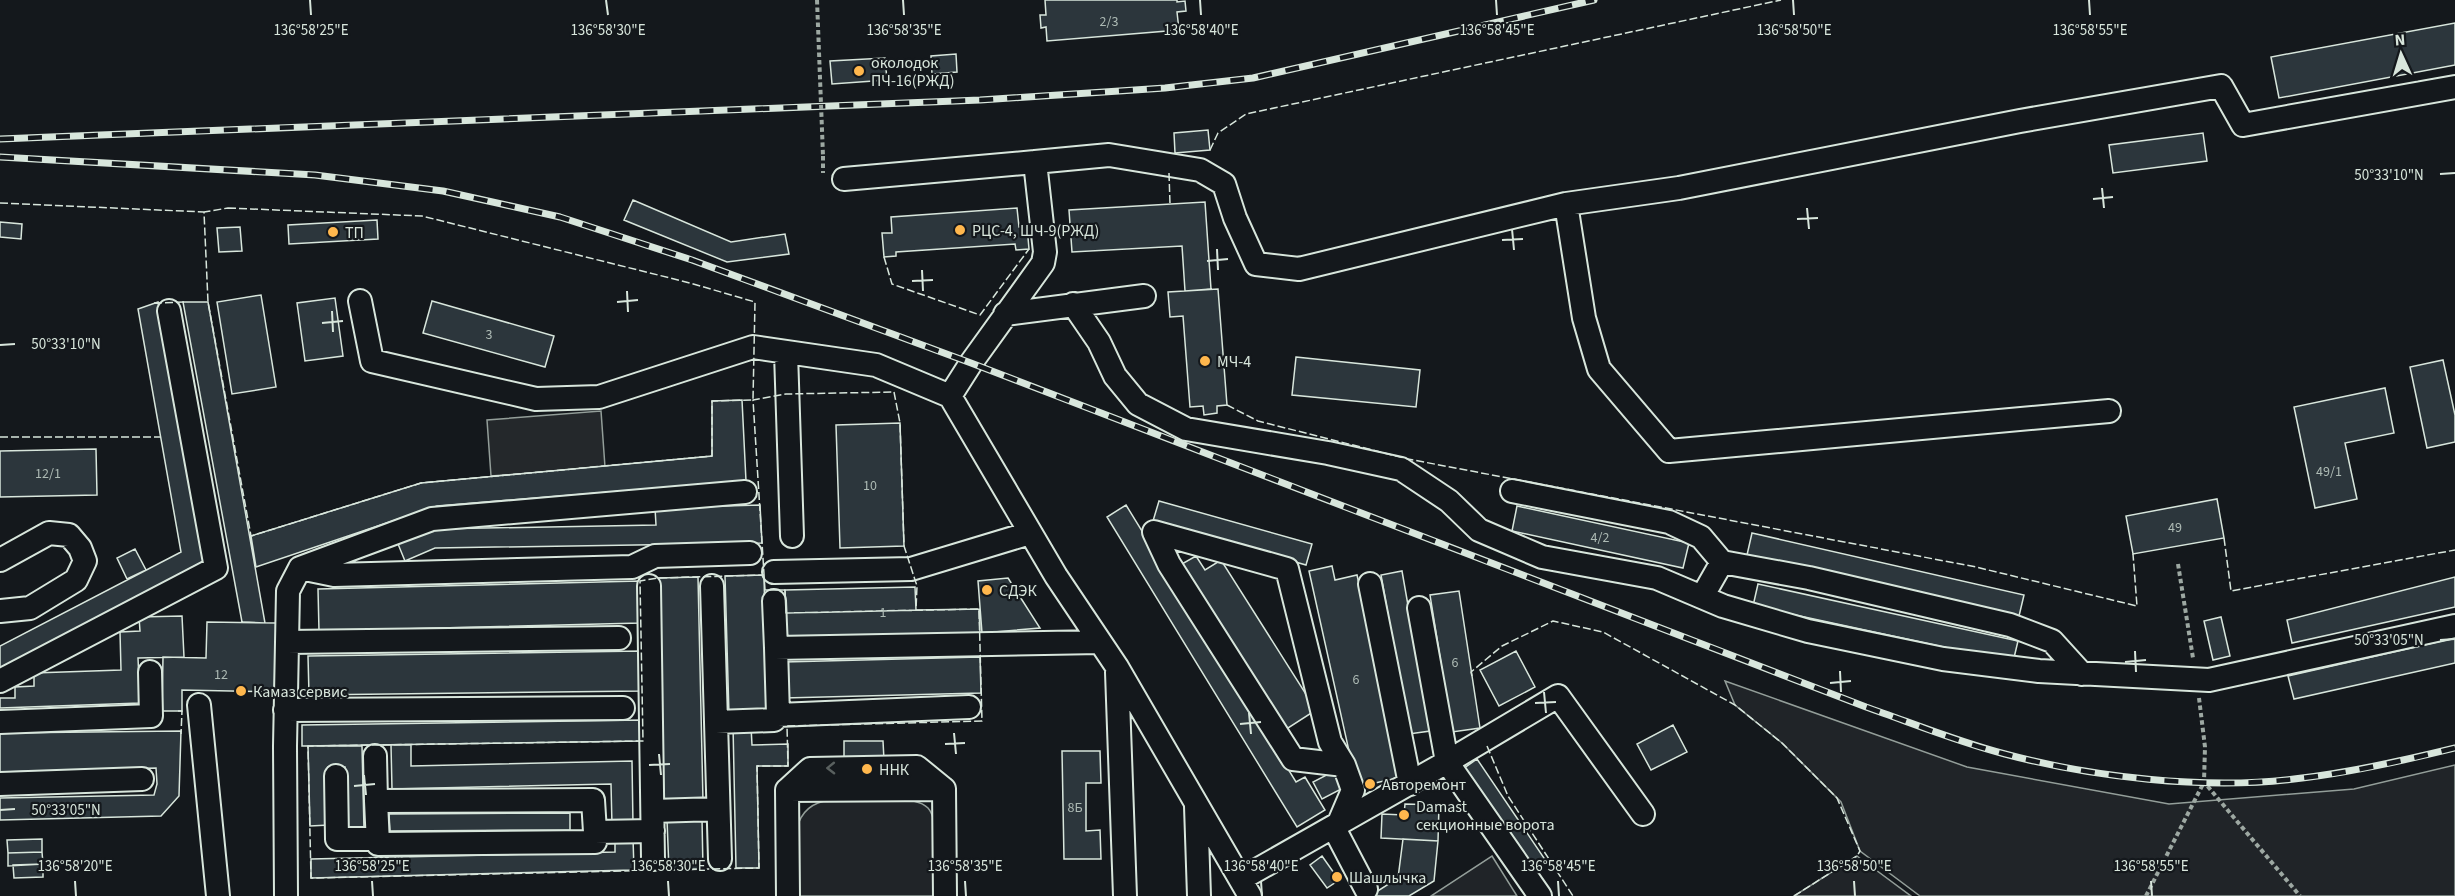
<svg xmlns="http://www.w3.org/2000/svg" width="2455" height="896" viewBox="0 0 2455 896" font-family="'Source Sans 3',sans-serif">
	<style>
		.green { fill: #202428; stroke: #939e99; stroke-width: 1.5 }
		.parking { fill: #24282b; stroke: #939e99; stroke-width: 1.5 }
		.building { fill: #2c363c; stroke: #d8e6dc; stroke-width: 1.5 }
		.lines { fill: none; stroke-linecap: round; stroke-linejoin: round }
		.minor-casing { stroke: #d8e6dc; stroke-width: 26 }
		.path { stroke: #9da8a2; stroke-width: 4; stroke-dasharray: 4.5 3; stroke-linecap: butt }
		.minor { stroke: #14181c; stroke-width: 22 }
		.rail-casing { stroke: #d8e6dc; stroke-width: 7 }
		.rail { stroke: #14181c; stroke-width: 4.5; stroke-dasharray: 14; stroke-linecap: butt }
		.path-bridge { stroke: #9da8a2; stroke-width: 4; stroke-dasharray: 4.5 3; stroke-linecap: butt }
		.fence { stroke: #d8e6dc; stroke-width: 1.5; stroke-dasharray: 8 3; stroke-linecap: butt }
		.oneway { stroke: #59605f }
		.ticks { fill: none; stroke: #d8e6dc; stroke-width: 2 }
		.poi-dot { fill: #ffb74d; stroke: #14181c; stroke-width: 2 }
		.labels { text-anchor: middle; stroke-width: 4.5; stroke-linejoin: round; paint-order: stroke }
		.number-label { font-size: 14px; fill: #adbab4 }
		.poi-label { font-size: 16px; fill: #d8e6dc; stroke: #14181c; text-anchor: start }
		.ticks-label { font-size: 15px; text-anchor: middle; fill: #d8e6dc; stroke: #14181c; stroke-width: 4.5; stroke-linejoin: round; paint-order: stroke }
	</style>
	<rect width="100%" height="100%" fill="#14181c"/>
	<path class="green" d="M1725,681l242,86 202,37 185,-15 101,-24v131h-535l-60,-45 -19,-49 -59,-59 -47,-38z
		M892,799c11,1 27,0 36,9 13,15 8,63 8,83l-3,5h-133c-5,-26 -16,-80 18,-93 19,-7 53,-4 74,-4z
		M1492,856l25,40h-86z
		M1857,856l54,40h-117z"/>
	<path class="parking" d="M601,411l4,56 -114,9 -4,-56z"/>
	<path class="building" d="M1045,0h132v2l8,-1 1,10 -9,1 2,18 -132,11 -1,-14 -5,1 -1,-13h6z
		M2455,23v42l-176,33 -8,-41z
		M956,54l1,18 -25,2 -1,-18z
		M885,58l2,22 -55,4 -2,-23z
		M1208,130l2,20 -35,3 -1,-20z
		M2203,133l4,28 -94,12 -4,-28z
		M633,200l98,42 54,-8 4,20 -62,8 -103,-42z
		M1205,202l6,87 -26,2 -3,-45 -110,6 -3,-42z
		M1017,208l2,19 8,-1 2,23 -13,1 -1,-6 -119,8v4l-12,1 -2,-24h10l-1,-16z
		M377,220l1,19 -89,5 -1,-19z
		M0,222l22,2 -1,15 -21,-2z
		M240,227l2,24 -23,1 -2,-24z
		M1218,289l9,116 -10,1v7l-13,2 -1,-9 -13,1 -7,-91 -13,1 -2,-25z
		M261,295l15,92 -44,7 -15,-92z
		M335,298l8,58 -38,5 -8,-58z
		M432,301l122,35 -9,31 -122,-34z
		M158,302l46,259 -204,110v-25l181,-94 -43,-243z
		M183,302h25l57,321 -23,-1z
		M1296,357l124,13 -4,37 -124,-12z
		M2443,360l12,55v27l-28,6 -17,-81z
		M2385,388l9,45 -49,10 12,56 -42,9 -21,-101z
		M742,400l4,81 -309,25 -181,61 -5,-31 170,-53 291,-27v-55z
		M900,423l4,123 -64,2 -4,-123z
		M96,449l1,46 -97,2v-46z
		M2217,499l7,39 -91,16 -7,-38z
		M1159,501l153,43 -6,21 -153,-44z
		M760,505l2,38 -327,5 -30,13 -7,-17 35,-15 223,-4 -1,-17z
		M1126,505l170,277 9,-5 20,33 -28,17 -190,-310z
		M1517,506l172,37 -6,25 -171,-37z
		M1752,533l272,62 -5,21 -272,-61z
		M135,549l11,21 -19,9 -10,-21z
		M1196,556l9,14 16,-10 95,150 -31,20 -105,-165z
		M1332,566l3,14 22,-5 45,202 -45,10 -48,-216z
		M1402,571l28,160 -21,3 -28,-159z
		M764,575l3,139 -38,1 -4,-139z
		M698,577l5,224 -40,1 -5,-224z
		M2455,577v30l-163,36 -5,-23z
		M1008,578l32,50 -58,5 -4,-52z
		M640,581l1,42 -322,8 -1,-42z
		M1758,584l260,57 -5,21 -260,-56z
		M915,587l1,23 63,-1 1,24 -194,4 -1,-47z
		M1459,591l21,137 -28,4 -22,-137z
		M182,616l2,41 -46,1 2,45 -140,5v-10h15v-11l19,-1v-13l87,-3 -1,-38 20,-1 -1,-14z
		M2221,617l9,39 -17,4 -9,-39z
		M207,622l74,1 -1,69 -98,-2v21h-20l1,-54 43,1z
		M2455,638v25l-161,36 -6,-23z
		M642,651v40l-333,4 -1,-39z
		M1516,651l19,36 -36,19 -19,-36z
		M980,657l1,36 -197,5v-36z
		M643,720v21l-341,5v-21z
		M1673,725l14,27 -36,18 -14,-26z
		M733,726h18l1,19 36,-1v22h-31l2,102h-23z
		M181,731l-2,65 -18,20 -161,4v-22l154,-3 3,-11 -1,-16 -156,4v-39z
		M844,741h39l1,19 -40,2z
		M391,745h20v21l221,-5 1,64 -21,1 -1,-42 -219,5z
		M308,746h54l2,83h-18l-1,-62h-17l1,58 -19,1z
		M1062,751h38l1,32h-15v48l14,-1 1,29h-37z
		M1477,759l69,102 -18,12 -68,-102z
		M1338,769l9,17 -25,13 -9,-17z
		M1405,804l34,1 -1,36 -57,-3 1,-24 22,1z
		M570,813v17l-180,1 -1,-17z
		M702,819l1,50 -34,1 -2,-50z
		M633,838l1,32 -323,8v-19l304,-7v-13z
		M42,839v13l-34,1 -1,-13z
		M1403,839l35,2 -4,40 -25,15h-39l28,-18z
		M42,852l1,12 -35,2v-13z
		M1322,856l17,24 -12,8 -17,-23z
		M43,864v13l-29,1 -1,-13z"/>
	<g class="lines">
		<g class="minor-casing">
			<path id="minor" d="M844,179l191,-17
				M1566,204l18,114 15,51 70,82 440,-40
				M360,301l12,60 164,38 63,-2 154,-50 123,18 74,31
				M1073,304l26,38 16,34 23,28 48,25 142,24 73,16 48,32 30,29 63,27 115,21 66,28 85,25 135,28 96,12 170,9 246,-54
				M1005,314l139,-18
				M786,353l6,183
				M1512,491l157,31 32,15 21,25
				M0,560l49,-27 20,2 11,13 5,13 -9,19 -46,28 -30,3
				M300,568l34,7 298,-8 23,-11 95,-3
				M774,572l137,-3 119,-36
				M1370,584l40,200
				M649,586l4,273
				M712,586l4,136 58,-2 4,-5
				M1702,597l20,-35 87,16 201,47 42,16 30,33
				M774,601l2,47 324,-6
				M287,642l332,-4
				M776,648l2,67 191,-8
				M1117,672l8,224
				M0,681l216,-113 -47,-257
				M199,705l19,191
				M285,710l338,-2
				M0,722l151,-6 -1,-44
				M716,722l4,137
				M375,756l1,45 217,-1 2,32 58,-1
				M336,776l1,63h41
				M0,784l142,-5
				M944,789l1,107
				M787,790l157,-1
				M376,801l2,43 217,-2v-10
				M1196,806l3,90
				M653,811l65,-2
				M1338,825l15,-35 -9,-25 -14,-23 -43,-173 -133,-37 15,32 124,195 51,6
				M1334,828l32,61
				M1241,879l206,-117 -28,-154
				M286,896l-1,-150 3,-155 12,-23 132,-49 313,-27
				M788,896l-1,-106 23,-21 107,-2 27,22
				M1250,896l-133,-229 -61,-91 -106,-180 21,-33 72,-100 2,-11 -10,-90 74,-7 91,15 24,14 11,34 21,46 43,5 267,-65 113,-16 341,-67 201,-35 22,39 212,-38
				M1540,896l-93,-134 111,-66 85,118"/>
		</g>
		<path class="path" d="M823,156v17
			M2178,564l15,94
			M2199,698l6,49 -1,35 96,114
			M2146,896l58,-114"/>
		<use href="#minor" class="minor"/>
		<g class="rail-casing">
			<path id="rail" d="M0,139l980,-39 185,-12 88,-10 341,-78
				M0,157l315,18 128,16 117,26 132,43 279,103 895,344c46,16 92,35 139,47 86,23 200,36 289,25 55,-6 108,-18 161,-31"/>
		</g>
		<use href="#rail" class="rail"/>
		<path class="path-bridge" d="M817,0l6,156"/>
		<path class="fence" d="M1210,150l8,-17 28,-19 535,-114
			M1169,173l1,31
			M0,203l204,9
			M228,208l194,8 268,67 65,19 -2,98 -41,1v55l-291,27 -170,53 -43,-234 -4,-90z
			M884,257l8,27 88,31 49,-66
			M154,303l33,-1
			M894,392l6,31 4,123 13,40 -1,24 -130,3 -1,-23h-20l-12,-190 33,-6z
			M1227,405l31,16 150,38 568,108 161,39 -4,-52
			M0,437h161
			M2224,538l7,53 224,-41
			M764,575l1,15h20l1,23 193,-4 3,112 -195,5 1,40h-31l2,102 -448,10 -3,-132 335,-5 -3,-160 18,-3z
			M1472,676l-1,-4 31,-26 51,-25 50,11 132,73 47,38 55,55 23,53 -3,5 -63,40
			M178,711h4l-1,23
			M1487,746l21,50 65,100"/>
	</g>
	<defs><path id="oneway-chevron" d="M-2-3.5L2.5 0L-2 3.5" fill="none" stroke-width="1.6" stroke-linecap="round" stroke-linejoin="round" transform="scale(1.5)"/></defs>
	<use class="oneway" href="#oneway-chevron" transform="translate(831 768) rotate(179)"/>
	<path class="ticks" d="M310,0l1,15M606,0l2,15M903,0l1,15M1200,0l1,15M1496,0l1,15M1793,0l1,15M2089,0l1,15M2440,174l15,-1M2102,188l2,20M2093,199l20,-2M1807,208l2,21M1797,219l21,-1M1512,229l2,21M1502,240l21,-1M1217,249l1,21M1207,261l21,-2M922,270l1,21M912,281l21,-1M627,291l1,21M617,302l21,-2M332,311l1,21M322,323l21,-2M0,345l15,-1M2440,640l15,-1M2135,651l1,21M2125,662l21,-2M1840,671l1,21M1830,683l21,-2M1544,692l2,21M1535,703l21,-1M1249,713l2,21M1240,724l21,-2M954,733l2,21M945,744l20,-1M659,754l2,21M649,765l21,-1M364,775l2,20M354,786l21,-2M0,810l15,-1M75,881l1,15M372,881l1,15M668,881l1,15M965,881l1,15M1261,881l1,15M1558,881l1,15M1854,881l1,15M2151,881l1,15"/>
	<g class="poi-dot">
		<circle cx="859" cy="71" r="6"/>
		<circle cx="960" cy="230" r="6"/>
		<circle cx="333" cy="232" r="6"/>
		<circle cx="1205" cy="361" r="6"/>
		<circle cx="987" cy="590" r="6"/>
		<circle cx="241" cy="691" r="6"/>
		<circle cx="867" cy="769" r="6"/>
		<circle cx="1370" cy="784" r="6"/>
		<circle cx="1404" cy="815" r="6"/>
		<circle cx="1337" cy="877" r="6"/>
	</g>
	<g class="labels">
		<g class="number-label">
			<text x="1109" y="26">2/3</text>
			<text x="489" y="339">3</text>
			<text x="2329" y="476">49/1</text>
			<text x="48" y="478">12/1</text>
			<text x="870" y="490">10</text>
			<text x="2175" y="532">49</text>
			<text x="1600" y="542">4/2</text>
			<text x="883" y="617">1</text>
			<text x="1455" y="667">6</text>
			<text x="221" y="679">12</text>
			<text x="1356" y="684">6</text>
			<text x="1075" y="812">8Б</text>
		</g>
		<g class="poi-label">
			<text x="871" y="68">околодок<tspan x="871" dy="18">ПЧ-16(РЖД)</tspan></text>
			<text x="972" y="236">РЦС-4, ШЧ-9(РЖД)</text>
			<text x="345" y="238">ТП</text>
			<text x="1217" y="367">МЧ-4</text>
			<text x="999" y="596">СДЭК</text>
			<text x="253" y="697">Камаз сервис</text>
			<text x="879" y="775">ННК</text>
			<text x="1382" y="790">Авторемонт</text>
			<text x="1416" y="812">Damast<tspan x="1416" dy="18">секционные ворота</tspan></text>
			<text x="1349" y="883">Шашлычка</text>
		</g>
	</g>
	<g class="ticks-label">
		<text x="311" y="35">136°58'25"E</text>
		<text x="608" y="35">136°58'30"E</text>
		<text x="904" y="35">136°58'35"E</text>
		<text x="1201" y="35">136°58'40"E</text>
		<text x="1497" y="35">136°58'45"E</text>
		<text x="1794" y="35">136°58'50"E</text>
		<text x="2090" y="35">136°58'55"E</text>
		<text x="2389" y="180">50°33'10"N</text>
		<text x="66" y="349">50°33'10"N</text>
		<text x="2389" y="645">50°33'05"N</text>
		<text x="66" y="815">50°33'05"N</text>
		<text x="75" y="871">136°58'20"E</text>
		<text x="372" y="871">136°58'25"E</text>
		<text x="668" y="871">136°58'30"E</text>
		<text x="965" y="871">136°58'35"E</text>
		<text x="1261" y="871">136°58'40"E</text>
		<text x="1558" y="871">136°58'45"E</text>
		<text x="1854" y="871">136°58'50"E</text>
		<text x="2151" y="871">136°58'55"E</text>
	</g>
	<g transform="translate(2401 54) rotate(356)" stroke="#14181c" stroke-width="4.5" paint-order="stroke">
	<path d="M0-4.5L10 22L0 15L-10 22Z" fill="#d8e6dc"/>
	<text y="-9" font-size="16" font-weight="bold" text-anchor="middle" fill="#d8e6dc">N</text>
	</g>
</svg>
